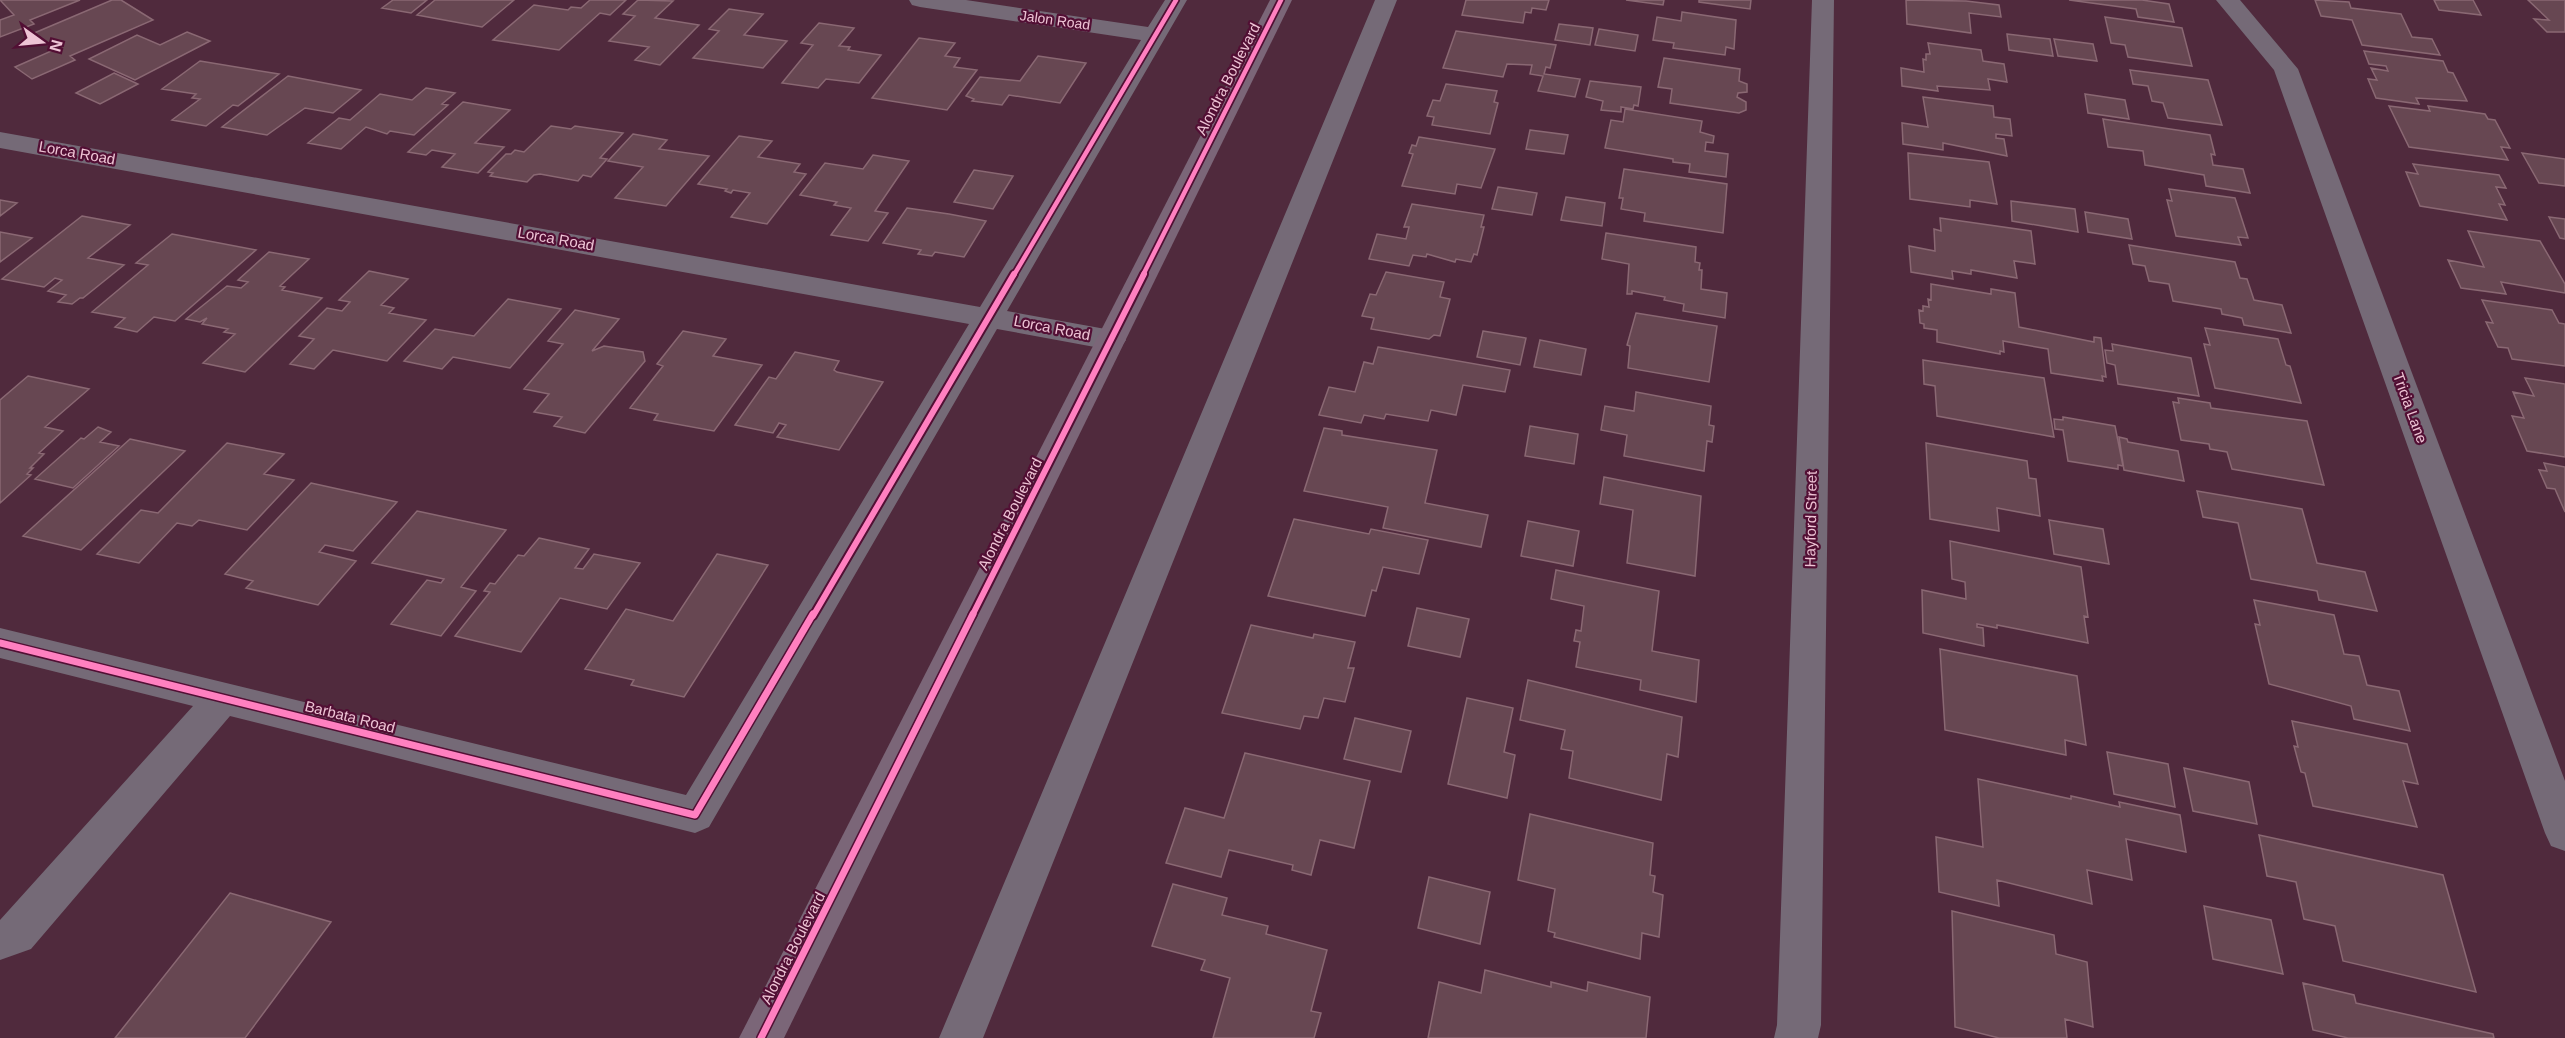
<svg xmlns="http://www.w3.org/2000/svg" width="2565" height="1038" viewBox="0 0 2565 1038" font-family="Arial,sans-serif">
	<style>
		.building { fill: #674752; stroke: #8a6873; stroke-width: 1.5 }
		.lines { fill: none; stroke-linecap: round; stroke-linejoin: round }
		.minor { fill: #756a77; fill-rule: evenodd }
		.major { fill: #7b6678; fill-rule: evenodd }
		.cycleway-far2-casing { stroke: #520f34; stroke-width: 8 }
		.cycleway-far1-casing { stroke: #520f34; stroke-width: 10 }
		.cycleway-casing { stroke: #520f34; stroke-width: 10 }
		.cycleway-far2 { stroke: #ff80c0; stroke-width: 4.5 }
		.cycleway-far1 { stroke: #ff80c0; stroke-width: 6 }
		.cycleway { stroke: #ff80c0; stroke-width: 7 }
		.labels { text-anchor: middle; stroke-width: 4.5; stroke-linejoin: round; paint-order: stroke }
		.far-street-label { font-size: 14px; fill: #eec4d5; stroke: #520f34 }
		.street-label { font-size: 15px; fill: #eec4d5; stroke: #520f34 }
	</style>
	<rect width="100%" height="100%" fill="#502a3d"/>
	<path class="building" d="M0,0h80l-50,20 4,4 -34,13v-17l14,-5z
		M112,0h9l32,20 -83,36 5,4 -43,19 -17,-12 41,-18 -24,-15z
		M393,0h34l-16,13 -29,-5z
		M435,0h79l-32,27 -65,-12z
		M590,0h36l-16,15 -10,-2 -41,37 -66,-10 41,-35 34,5 3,-3 10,1z
		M638,0l35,1 -18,17 44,7 -39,40 -25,-5 14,-13 -40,-6 26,-25 -12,-2z
		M1466,0h83l-3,10 -14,-2 -1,5 -6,-1 -2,11 -61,-8z
		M1626,0h38l-1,5z
		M1699,0h52l-1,9 -51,-7z
		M1906,0l60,1 33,4 2,12 -32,-4 2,20 -64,-9z
		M2069,0h73l27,4 5,18 -36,-5 -2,-8z
		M2315,0l34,2 2,6 50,6 11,23 20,2 8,16 -78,-10 -10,-25 -31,-4z
		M2434,0h39l8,15 -42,-5z
		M2528,0h37v32h-18l-13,-13 15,1z
		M729,9l34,5 -19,21 43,6 -24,27 -70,-10 26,-27 -10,-2z
		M1682,12l54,8 -2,29 -8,-2 -1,8 -52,-7 1,-5 -21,-3 4,-23 24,4z
		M2105,17l77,11 10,38 -64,-9 -3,-12 -14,-2z
		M819,23l35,5 -15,18 11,1 -2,3 33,5 -22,28 -33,-4 -8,9 -36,-5 31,-38 -12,-2z
		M1559,24l34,4 -3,17 -35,-5z
		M1599,29l39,6 -3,16 -40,-6z
		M1456,31l100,14 -6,23 -4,-1 -2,7 36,5 -5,18 -37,-6 5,-15 -13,-2 2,-9 -25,-1 -4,13 -60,-9z
		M187,32l23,9 -75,39 -46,-21 48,-24 23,10z
		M2007,34l43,5 3,17 -44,-6z
		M919,38l36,5 -10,13 15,2 -6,9 23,3 -30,40 -75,-12z
		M2054,39l39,5 4,17 -39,-5z
		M1928,43l53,7 2,11 21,3 3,18 -19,-3 2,11 -53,-4 1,5 -36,-5 -1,-18 23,4 -1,-13 3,1v-6h4z
		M2364,51l79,10 5,11 5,1 14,28 -51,-3 3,6 -43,-6 -8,-19 9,1 -6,-12 17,3 -2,-5 -17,-2z
		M1038,56l48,7 -26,40 -51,-8 -7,10 -30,-4 2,-2 -8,-3 14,-19 40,4z
		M1664,58l76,11 -1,12 8,3v8l-9,1 -1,4 9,5v8l-7,3 -69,-10 2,-14 -14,-2z
		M200,61l79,13 -41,32 -5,-1 -27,21 -34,-6 28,-21 -8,-1 4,-4 -34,-5z
		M2130,70l78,10 14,45 -54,-7 -5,-15 -11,-2 -4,-15 -15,-2z
		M114,73l24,11 -38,20 -24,-11z
		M288,76l73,14 -28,23 -28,-5 -38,27 -45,-8z
		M1590,81l51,6 -3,19 -4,-1 -1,4 -12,-2v5l-20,-2 2,-9 -17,-4z
		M1446,84l51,7 -3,11 4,1 -8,31 -58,-9 2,-8 -7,-1 6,-16 7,1z
		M426,88l29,5 -13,11 6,1 -34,30 -24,-4 -3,3 -21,-7 -25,22 -33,-6 31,-25 11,2 30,-26 32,6z
		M2085,94l40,6 4,19 -41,-6z
		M1923,97l70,9 1,11 16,2 2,17 -16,-2v4l8,1 3,17 -64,-13v7l-40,-6 -1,-21 26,4z
		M463,102l47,8 -35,33 29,4 -26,26 -36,-6 13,-13 -23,-4 -6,5 -18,-3z
		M2389,106l41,5 -2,-5 57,8 3,5 7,1 15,28 -9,-1 7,13 -99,-13z
		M1625,109l77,12 -2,11 14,4 -1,7 -7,-1 -1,9 23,3 -2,23 -37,-5 1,-8 -17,-2v-3l-68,-11 6,-28 12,2z
		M2103,119l107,16 5,20 -4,-1 2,11 30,4 7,24 -44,-7 -2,-11 -59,-10 -2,-14 -35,-4z
		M551,126l20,3 4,-3 48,7 -23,25 7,1 -16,18 -8,-2 -5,6 -38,-7 -6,1 -7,7 -37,-6 3,-3 -5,-1 18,-18h5l4,-4 9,2z
		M1530,130l38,5 -4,19 -38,-5z
		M633,134l34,6 -8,9 50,7 -43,50 -51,-8 28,-31 -35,-6z
		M739,136l33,5 -14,16 42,7 -6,8 12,2 -39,50 -36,-7 19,-24 -17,-3 -2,3 -6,-2 2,-2 -29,-5z
		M1419,137l76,12 -14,39 -24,-4 -2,10 -53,-8 11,-32 -4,-1 3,-8 4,1z
		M1908,153l81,9 8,42 -27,-4v7l-60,-8z
		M2522,153l43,6v27l-26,-3z
		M873,155l36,6 -34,50 13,2 -20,28 -37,-6 20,-27 -17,-3 3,-3 -37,-7 25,-32 38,6z
		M2413,164l86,11 7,13 -10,-1 9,18 -6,-1 8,16 -87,-14 -14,-34 12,2z
		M1624,169l103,15 -4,49 -79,-12 1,-8 -24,-4 2,-11h-4z
		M974,170l39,6 -20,33 -39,-7z
		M1498,187l39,6 -5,22 -40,-6z
		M2169,189l66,9 13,40 -10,-1 3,8 -65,-9 -9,-36 5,1z
		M1566,197l39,6 -3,23 -41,-6z
		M0,200l17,3 -17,13z
		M2011,201l64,8 3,23 -66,-11z
		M1412,204l72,11 -3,12h3l-7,28 -3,-1 -3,8 -15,-3 -1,3 -28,-8 -1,3 -13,-2 -4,11 -40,-7 8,-25 29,5 3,-12h-5z
		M907,208l42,6 37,7 -22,36 -29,-5 -3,4 -14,-2 3,-4 -38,-7z
		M2085,212l43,7 4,20 -44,-7z
		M82,216l48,9 -42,33 36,7 -41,33h-3l-8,6 -14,-2 8,-7 -18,-4 14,-11 -7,-2 -11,9 -42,-8z
		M2549,217l16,2v20l-5,-1z
		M1940,218l91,13 4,33 -21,-3 3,17 -46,-8v4l-19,-3 1,8 -42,-7 -2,-26 26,5 -1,-22 7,2z
		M2468,231l72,10 25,43v9l-64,-11 5,12 -45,-6 -13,-28 36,7z
		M0,232l32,6 -32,24z
		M1606,233l90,14 -1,15 5,1 -1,7h3l-1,19 26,4 -2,25 -42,-7 1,-7 -20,-4 1,-3 -33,-6v3h-5l2,-30 -27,-5z
		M172,234l84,16 -81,71 -21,-4 -17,15 -22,-5 10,-9 -33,-6 56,-47 -12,-2z
		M2129,245l106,17 5,16 7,1 7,21 28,5 9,28 -47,-8 -2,-7 -20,-4 -1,-5 -48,-8 -4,-17 -20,-3 -4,-15 -12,-2z
		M269,252l40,7 -29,27 5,1 -3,3 40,8 -77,74 -42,-9 32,-29 -11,-2 4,-3 -26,-5 5,-6 -7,4 -14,-3 41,-33 14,2 7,-6 -10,-2z
		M369,271l39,8 -27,26 13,3 -5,5 37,7 -39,41 -54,-11 -19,19 -24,-5 24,-25 -15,-3 28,-28 15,3 8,-9 -11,-2z
		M1386,272l58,10 -4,15 10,2 -10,37 -6,-1 -5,4 -58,-10 3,-11 -12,-2 8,-22 6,1z
		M1931,284l60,10v-5l24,4 4,34 75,15v-5l7,1 5,39 -4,-1 1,5 -52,-8 -3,-24 -45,-8 1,11 -4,-1v3l-63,-12v-12l-13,-2v-4l-4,-1 -1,-13 4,1v-5l6,1 -1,-8 3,1z
		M508,299l53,10 -51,59 -57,-11 -11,12 -38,-8 31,-32 39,7z
		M2482,300l70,10 7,13 6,1v42l-53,-7 -4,-11 -10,-1 -12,-25 7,1z
		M575,310l44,9 -27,32 12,-5 39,6 2,9 -60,72 -31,-7 8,-9 -28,-5 15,-18 -25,-5 39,-45 -15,-3z
		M1636,313l81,13 -8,56 -81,-14 2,-22 -3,-1z
		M2205,328l73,11 8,26 4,1 11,37 -86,-15 -11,-44 6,1z
		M683,331l43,8 -13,17 49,9 -48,66 -60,-11 4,-6 -28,-6 33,-42 -6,-2z
		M1483,331l43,7 -6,27 -43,-8z
		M1540,340l46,9 -5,26 -47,-8z
		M2112,344l79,14 8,38 -81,-12 -3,-19 -8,-2 -2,-13 8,1z
		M1378,347l132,23 -5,22 -42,-7 -7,30 -25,-5 -3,11 -42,-7 -2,5 -20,-4 -3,8 -42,-8 10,-28 26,5 9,-30 9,2z
		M795,352l44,9 -5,9 3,2 46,10 -44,68 -62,-13 9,-12 -7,-2 -6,10 -38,-8 34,-48 7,2z
		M1923,360l121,18 10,59 -117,-21 -2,-30 -11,-2z
		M28,376l61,13 -44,38 18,4 -24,22 5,1 -14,14h3l-6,6 4,1 -31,28v-103z
		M2525,378l40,6v73l-38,-6 -15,-35 12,2 -11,-26 21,4z
		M1636,392l75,14 -2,19 5,1 -2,16 -5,-1 -3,30 -80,-15 3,-21 -26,-5 4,-24 29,5z
		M2178,398l32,5 1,5 96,13 17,64 -92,-16 -5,-17 -17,-3 -1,-5 -28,-4 -8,-38 6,1z
		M2063,417l52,9 8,40 -5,-1v4l-50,-8 -5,-31 -8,-1 -1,-10 9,1z
		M1530,426l48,8 -4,30 -49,-8z
		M98,427l13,5 -11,10 19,4 -46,42 -38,-9 46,-41 3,1z
		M1324,428l18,3v4l95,15 -12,53 63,12 -7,32 -98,-19 5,-21 -84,-16z
		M2119,437l8,2 1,3 50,9 6,30 -60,-11z
		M130,439l55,12 -104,99 -58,-14z
		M227,443l57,11 -20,20 30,6 -47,50 -48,-10 -7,6 -15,-3 -38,40 -42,-9 44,-44 17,3z
		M1926,443l101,18 2,17 7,1 4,37 -43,-8 2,23 -69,-12z
		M2544,463l21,4v45l-10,-23 -8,-1 -8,-18 8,1z
		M1604,477l97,19 -6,80 -68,-13 6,-53 -33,-6z
		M311,483l86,19 -44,49 -28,-6 -6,7 37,9 -38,44 -72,-17 7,-7 -28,-7z
		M2197,491l105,18 15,54 48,9 12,39 -58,-11 -2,-9 -66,-12 -13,-56 -35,-6z
		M417,511l89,19 -45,57 15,4 -35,45 -50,-12 36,-44 14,3 3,-4 -72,-16z
		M1294,519l75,15 2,-5 57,11 -9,34 -36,-7 -7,24 -4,-1 -7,26 -97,-20z
		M2049,520l54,9 6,35 -55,-10z
		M1528,521l51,10 -6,35 -52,-10z
		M539,538l50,11 -14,19 8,1 11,-15 46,9 -33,46 -47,-11 -39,54 -66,-16 35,-44 -6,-1 6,-8 5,1 23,-29 6,1z
		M1950,541l131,26 7,50 -4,-1 4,27 -91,-18v3l-20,-4v3l6,1 1,18 -61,-13 -1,-43 44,9 -1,-17 -13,-3z
		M717,554l51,11 -84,132 -53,-12 3,-5 -49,-11 41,-60 47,12z
		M1556,570l103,21 -7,60 47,9 -3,42 -56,-12 1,-10 -65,-13 4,-25 -6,-1 2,-11 5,1 3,-25 -33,-7z
		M2254,600l80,15 10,39 15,2 8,29 32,6 11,40 -56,-12 -3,-13 -82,-22 -14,-60 5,1z
		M1417,608l52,11 -9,38 -52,-11z
		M1251,625l62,13 1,-4 41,8 -7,26h6l-9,34 -21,-4 -6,20 -14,-2 -4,13 -78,-16z
		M1940,649l137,27 9,69 -21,-5 1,15 -121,-25z
		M1528,680l154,37 -4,40 -11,-3 -6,46 -92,-22 4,-27 -12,-2 4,-19 -45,-10z
		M1467,698l46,10 -9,44 11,3 -8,43 -59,-14z
		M1355,718l56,13 -10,41 -57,-13z
		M2292,721l115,23 11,40 -15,-3 14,46 -104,-21 -8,-33 -4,-1 -7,-26 4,1z
		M2107,752l61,12 7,43 -61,-13z
		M1245,753l125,28 -16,67 -34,-8 -9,35 -19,-5 1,-5 -64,-15 -8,27 -55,-14 19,-55 39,10z
		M2184,768l65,14 8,42 -64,-13z
		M1978,779l93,20v-3l49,11 -1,-5 61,13 6,37 -60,-13 6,41 -45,-10 5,34 -95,-24 2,26 -60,-14 -3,-55 47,10z
		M1530,814l123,29 -3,32 5,1 -2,16 10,3 -4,42 -17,-4 -2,26 -86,-22 1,-4 -7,-2 7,-42 -37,-9z
		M2259,835l184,40 33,117 -133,-31 -8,-35 -31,-7 -8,-37 -29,-6z
		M1429,877l61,15 -10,52 -62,-16z
		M1173,884l54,14 -5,17 46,11 -2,8 61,16 -16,61 10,2 -7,25h-101l17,-60 -29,-8 4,-10 -53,-14z
		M230,893l101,29 -86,116h-130z
		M2204,906l67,14 12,54 -70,-15z
		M1952,911l102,24 2,19 31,8 6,65 -28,-8 2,19h-68l-44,-11z
		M1485,970l66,17v-5l36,9 1,-9 62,15 -4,41h-218l11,-56 42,11z
		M2303,983l51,12 2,8 137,31 1,4h-146l-35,-8z"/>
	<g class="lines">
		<path class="minor" d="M909,0h57l182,27 17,-27h22l-180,311 104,19 10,3 5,7 -5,7 -10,3 -114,-21 -288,498 -14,6 -465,-117 -199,233 -31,11v-40l193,-214 -193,-48v-30l686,167 283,-471 -969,-176v-16l980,175 161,-267 -221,-33 -8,-2z
			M1375,0h22l-414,1038h-44z
			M1812,0h22l-13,1025 -3,13h-44l3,-13z
			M2216,0h24l58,69 267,712v70l-14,-5 -6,-13 -271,-763z"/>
		<path class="major" d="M1270,0h22l-508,1038h-45z"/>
		<g class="cycleway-far2-casing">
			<path id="cycleway-far2" d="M1014,275l162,-275
				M1143,275l138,-275"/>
		</g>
		<g class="cycleway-far1-casing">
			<path id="cycleway-far1" d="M813,616l201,-342
				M972,616l172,-342"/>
		</g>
		<g class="cycleway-casing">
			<path id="cycleway" d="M0,643l695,172 118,-201
				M761,1038l212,-424"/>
		</g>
		<use href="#cycleway-far2" class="cycleway-far2"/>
		<use href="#cycleway-far1" class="cycleway-far1"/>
		<use href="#cycleway" class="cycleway"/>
	</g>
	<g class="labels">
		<g class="far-street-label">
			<text transform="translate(1055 20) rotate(8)" y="5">Jalon Road</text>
		</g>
		<g class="street-label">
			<text transform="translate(1228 79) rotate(-63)" y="5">Alondra Boulevard</text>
			<text transform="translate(77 153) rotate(10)" y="5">Lorca Road</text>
			<text transform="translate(556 239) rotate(10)" y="5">Lorca Road</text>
			<text transform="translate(1052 328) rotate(11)" y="5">Lorca Road</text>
			<text transform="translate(2410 408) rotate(70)" y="5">Tricia Lane</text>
			<text transform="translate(1010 514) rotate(-63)" y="5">Alondra Boulevard</text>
			<text transform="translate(1811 519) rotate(-89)" y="5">Hayford Street</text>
			<text transform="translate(350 717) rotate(14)" y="5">Barbata Road</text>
			<text transform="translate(793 948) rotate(-63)" y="5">Alondra Boulevard</text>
		</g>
	</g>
	<g transform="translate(42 42) rotate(105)" stroke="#520f34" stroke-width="4.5" paint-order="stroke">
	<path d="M0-4.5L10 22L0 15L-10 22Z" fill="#eec4d5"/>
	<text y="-9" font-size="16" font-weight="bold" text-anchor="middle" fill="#eec4d5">N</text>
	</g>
</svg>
